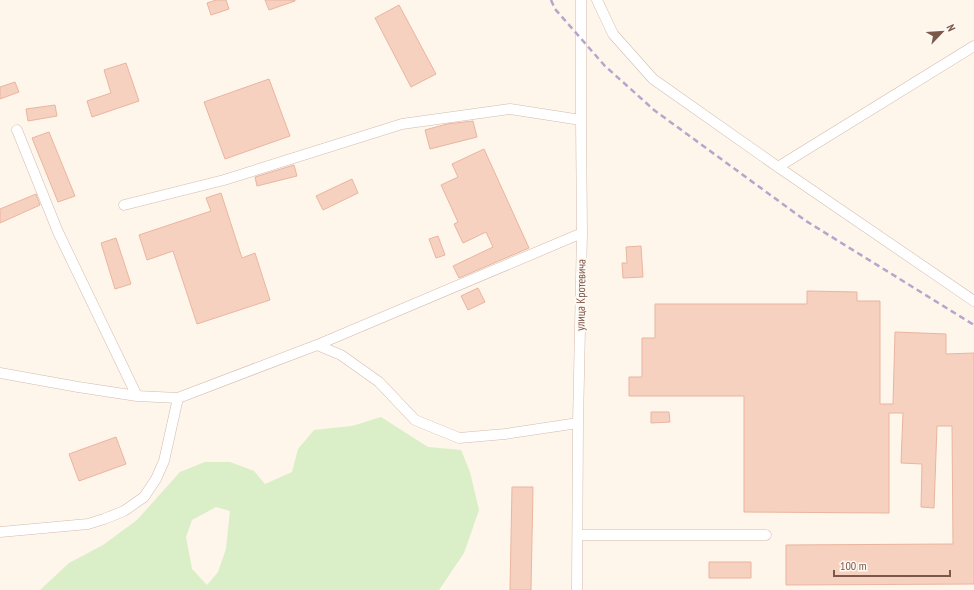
<svg xmlns="http://www.w3.org/2000/svg" width="974" height="590" viewBox="0 0 974 590" font-family="'PT Sans Narrow',sans-serif">
	<style>
		.green { fill: #daeec7; fill-rule: evenodd }
		.building { fill: #f6d1c0; stroke: #eab59f }
		.lines { fill: none; stroke-linecap: round; stroke-linejoin: round }
		.minor-casing { stroke: #d3bbae; stroke-width: 11 }
		.minor { stroke: #fff; stroke-width: 10 }
		.rail { stroke: #b7a6cb; stroke-width: 2.5; stroke-dasharray: 6 4; stroke-linecap: butt }
		.labels { text-anchor: middle; stroke-width: 4; stroke-linejoin: round; paint-order: stroke }
		.street-label { font-size: 12px; fill: #7c584a; stroke: #fff9f3 }
	</style>
	<rect width="100%" height="100%" fill="#fef5eb"/>
	<path class="green" d="M381,417l47,30 33,3 9,22 9,38 -15,43 -25,37h-399l29,-27 34,-18 34,-25 43,-48 25,-10h25l24,9 11,13 27,-12 6,-23 16,-19 38,-4zM216,507l14,4 -4,38 -8,23 -11,13 -15,-16 -6,-32 6,-17z"/>
	<path class="building" d="M216,0h10l3,9 -18,6 -4,-12z
		M265,0h30v1l-26,9z
		M399,5l37,69 -25,13 -36,-69z
		M126,63l13,38 -47,16 -5,-16 24,-8 -7,-23z
		M269,79l21,57 -65,23 -21,-57z
		M15,82l4,10 -19,7v-12z
		M55,105l2,11 -29,5 -2,-12z
		M473,121l4,16 -47,12 -5,-19 22,-6z
		M49,132l26,64 -17,6 -26,-64z
		M484,149l45,99 -70,30 -6,-12 40,-19 -7,-15 -23,11 -9,-19 4,-2 -17,-37 17,-8 -6,-13z
		M294,165l3,11 -40,10 -2,-9z
		M352,179l6,14 -35,17 -7,-14z
		M221,193l21,65 13,-5 15,47 -73,24 -24,-73 -26,9 -8,-25 72,-24 -5,-13z
		M36,194l4,11 -40,18v-14z
		M438,236l7,19 -9,3 -7,-19z
		M116,238l15,46 -16,5 -14,-46z
		M641,246l2,31 -20,1 -1,-15h5l-1,-16z
		M478,288l7,14 -17,8 -7,-14z
		M807,291l50,1v9h23v103h13l2,-72 51,2v20l28,-1v231l-188,1v-40l167,-1 -1,-118h-15l-3,82 -13,-1 1,-43 -21,-1 2,-50h-14v100l-145,-1v-116h-115v-19h13v-39h13v-34h152z
		M651,412h18l1,10 -19,1z
		M116,437l10,27 -47,17 -10,-27z
		M512,487h21l-2,103h-21z
		M709,562h42v16h-42z"/>
	<g class="lines">
		<g class="minor-casing">
			<path id="minor" d="M597,0l16,34 40,45 125,88 196,134
				M17,130l41,102 79,164
				M778,167l196,-121
				M124,205l100,-25 178,-56 108,-15 71,11
				M317,345l24,10 38,27 36,38 44,18 46,-4 73,-11
				M0,373l78,14 59,9 41,2 139,-53 265,-112
				M0,532l88,-8 16,-5 20,-8 20,-14 12,-18 8,-18 14,-63
				M578,535h188
				M577,590l1,-167 4,-190 -1,-113v-120"/>
		</g>
		<use href="#minor" class="minor"/>
		<path class="rail" d="M551,0l4,9 50,57 49,44 152,111 168,104"/>
	</g>
	<g class="labels">
		<g class="street-label">
			<text transform="translate(581 295) rotate(-89)" y="4">улица Кротевича</text>
		</g>
	</g>
	<g transform="translate(942 32) rotate(65)" stroke="#fff9f3" stroke-width="3" paint-order="stroke">
	<path d="M0-3L7 15L0 10L-7 15Z" fill="#7c584a"/>
	<text y="-6" font-size="11" font-weight="bold" text-anchor="middle" fill="#7c584a">N</text>
	</g>
	<path d="M834 570v6h116v-6" fill="none" stroke="#7c584a" stroke-width="2"/>
	<text x="840" y="570" font-size="12" fill="#7c584a" stroke="#fff9f3" stroke-width="3" paint-order="stroke">100 m</text>
</svg>
